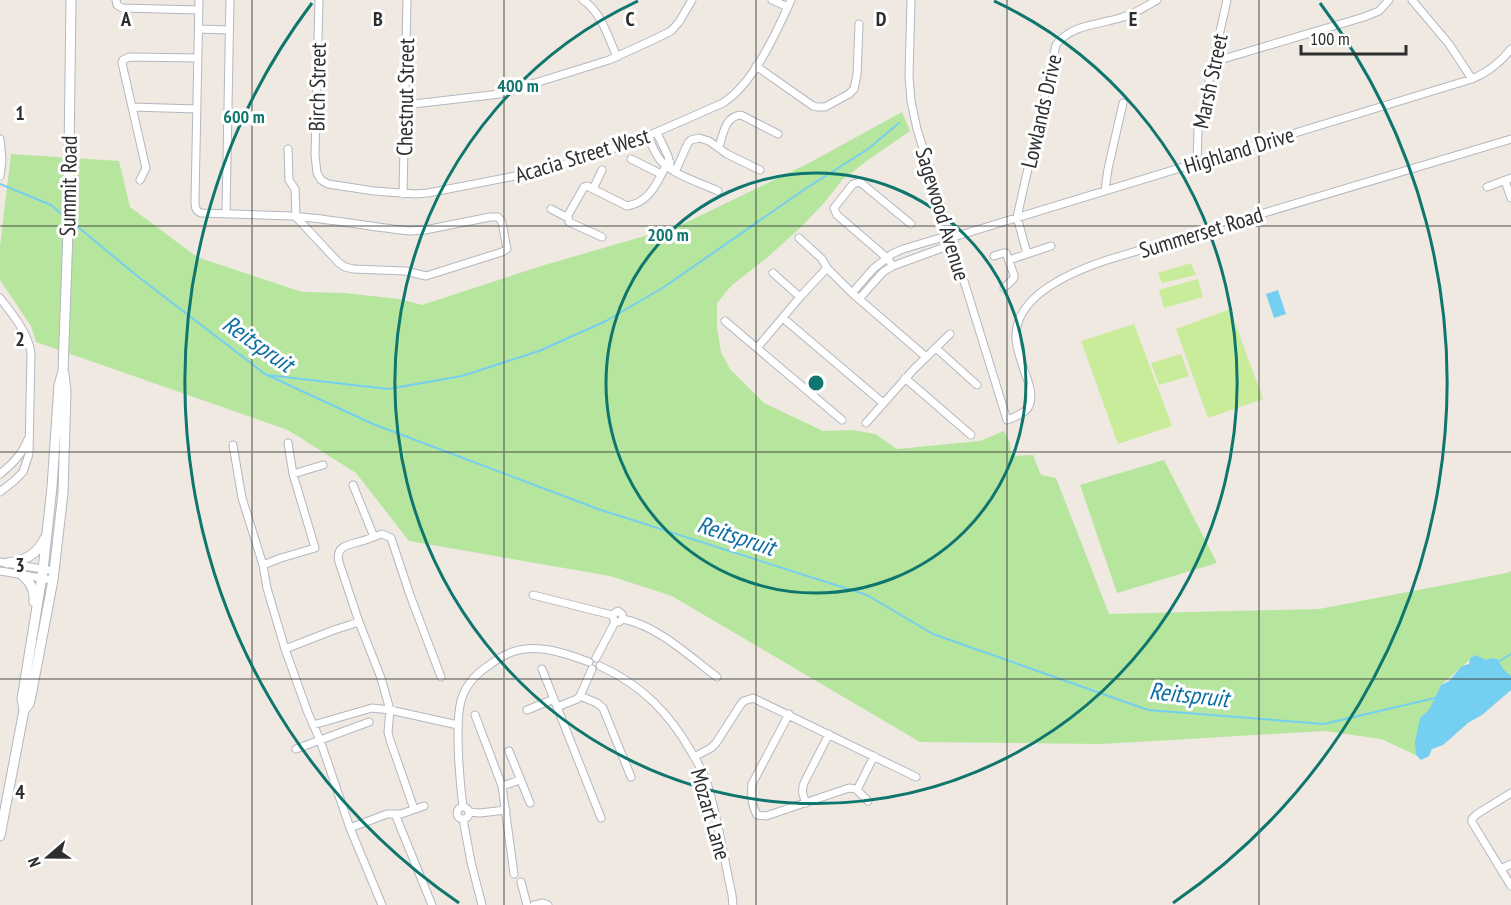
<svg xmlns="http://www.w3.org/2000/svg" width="1511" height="905" viewBox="0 0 1511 905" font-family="'PT Sans Narrow',sans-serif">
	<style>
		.green { fill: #b6e59e }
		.pitch { fill: #c9ec9a }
		.water { fill: #75cff0 }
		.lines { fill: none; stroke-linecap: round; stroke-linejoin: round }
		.stream { stroke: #75cff0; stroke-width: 2 }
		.street-casing { stroke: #b4b7c1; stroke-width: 9 }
		.secondary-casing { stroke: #b4b7c1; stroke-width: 11 }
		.street { stroke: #fff; stroke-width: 7 }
		.secondary { stroke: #fff; stroke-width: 9 }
		.grid { fill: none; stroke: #2e2e2e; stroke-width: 1.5; stroke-opacity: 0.55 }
		.ring { fill: none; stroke: #0f766e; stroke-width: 3 }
		.labels { text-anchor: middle; stroke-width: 6; stroke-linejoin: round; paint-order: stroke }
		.street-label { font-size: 22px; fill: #2e2e2e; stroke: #fff }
		.water-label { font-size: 24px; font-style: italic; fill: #0d6fa3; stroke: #fff }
		.grid-label { font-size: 20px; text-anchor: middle; font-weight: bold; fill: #2e2e2e; stroke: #fff; stroke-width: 6; stroke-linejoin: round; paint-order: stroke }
		.centre { fill: #0f766e; stroke: #fff; stroke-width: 3 }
		.ring-label { font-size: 18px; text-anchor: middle; font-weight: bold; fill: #0f766e; stroke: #fff; stroke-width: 6; stroke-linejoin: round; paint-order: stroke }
	</style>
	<rect width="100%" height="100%" fill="#efe9e1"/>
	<path class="green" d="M902,112l8,19 -42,29 -26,20 -18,23 -23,24 -32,29 -38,30 -14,17v24l4,25 9,17 34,34 59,28 29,-1 23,4 22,15 83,-8 24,-10 6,12 1,13 22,-1 8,20 15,3 53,136 210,-5 188,-36 4,-2v112l-36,-28 -34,30 -5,10 -20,60 -35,-16 -56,-8 -223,13 -182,-2 -248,-146 -62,-20 -201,-35 -53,-68 -68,-43 -252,-88 -5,-16 -31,-46v-34l11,-92 108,7 11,46 67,50 105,35 42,1 55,6 23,6 116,-38 141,-41 132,-64z
		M1164,460l53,103 -100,30 -37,-108z"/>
	<path class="pitch" d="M1191,263l5,12 -34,8 -4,-10z
		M1198,279l5,18 -39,11 -5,-18z
		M1230,309l33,90 -55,19 -32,-89z
		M1134,324l38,102 -54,18 -37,-103z
		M1181,354l8,22 -30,9 -8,-22z"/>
	<path class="water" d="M1278,290l8,24 -12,4 -8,-24z
		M1475,655l11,5 6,-2 5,1 7,11 7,6v14l-29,25 -14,8 -25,22 -11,4 -3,7 -8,4 -5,-5 -1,-13 5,-24 9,-8 12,-25 8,-4 13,-15 7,-2 1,-6z"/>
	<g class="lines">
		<path class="stream" d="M0,184l51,21 14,12
			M72,222l64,53 129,99 108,50 225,85 269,86 66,39 215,76 176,14 111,-26
			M267,375l121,14 74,-13 77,-25 67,-30 58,-34 141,-98 63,-40 31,-26
			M1498,662l13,-8"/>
		<g class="street-casing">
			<path id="street" d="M116,0l1,5 5,3 77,2
				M199,0l-4,200c0,6 0,11 6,13l91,3c40,3 78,11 118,15l15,-1 65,-13h8l4,5 5,27 -5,3 -76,24 -21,-5 -52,-2 -8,-2 -6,-4 -42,-45 -1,-2 -1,-27 -6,-9 -1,-31
				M319,0l-4,155 2,18 4,7 7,4 46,7 41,3 13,-1 118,-23 88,-28 89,-39c31,-20 53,-70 68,-103
				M583,0c19,13 25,37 34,57
				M772,0l16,7
				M911,0l-2,76 2,25 6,28 90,291c7,-3 18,-6 22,-14 5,-11 -1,-25 -5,-36 -3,-11 -9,-23 -8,-35 1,-41 58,-64 91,-75l404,-121
				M1412,0l37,44 23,35
				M199,29l30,1
				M1213,62l151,-45 15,-6 10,-11
				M756,66l57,40 4,1h8l24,-13 5,-5 3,-14 2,-51
				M405,105l95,-11 109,-34 46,-21 16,-8 8,-9 13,-22
				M132,107l65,2
				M657,133l11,23 2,10
				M648,136c4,9 7,19 14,26 12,13 39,21 56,29
				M0,139l2,21 -2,16
				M719,147c4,-12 6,-31 22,-32l37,19
				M631,159l30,15
				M1197,162l1,-32 29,-130
				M675,172l13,-29 3,-3 8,-2 10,3 18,13 33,16
				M140,180l6,-12 -1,-4 -23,-101 1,-3 6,-3 69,1
				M1505,181l6,17
				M1487,187l24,-9
				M593,189l9,-19
				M1105,190l3,-21 15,-66
				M403,194l4,-194
				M551,209l17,9
				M226,213l4,-213
				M602,237l-33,-15 -1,-7 16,-28 3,-1 40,20c23,-4 29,-22 39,-40l4,-4
				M799,238l23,21 5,9 25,25 73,63
				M1027,254l-10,-37 39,-172c15,-21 44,-20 67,-28 12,-3 23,-11 34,-17
				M994,256l9,-3h3l8,22v3l-10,10
				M1009,260l42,-14
				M893,266l-6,-8 -50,-43 -3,-7 19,-24 7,-2 51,42
				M773,273l27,24
				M852,293l21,-24 19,-15 11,-5 47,-14 7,1 515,-157c17,-7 28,-16 39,-30
				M0,298c12,16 28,34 31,55l-2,101 -6,18 -8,8 -15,12
				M859,299l24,-27 10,-6 60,-22 1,-3
				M783,318l100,85
				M725,321l117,99
				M757,348l43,-51 27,-29
				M936,348l41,37
				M905,378l66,57
				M866,423l48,-54 36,-35
				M233,445l9,53 21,67
				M0,474c12,-10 22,-19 28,-35
				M293,474l30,-9
				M353,485l21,52
				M0,562l48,8
				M0,571l53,9
				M533,595l79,20
				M623,619l-1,-5 -4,-3 -6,4 3,7h4l4,-3c35,7 66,37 94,58
				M359,622l-25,8 -49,19 23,64 12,27 30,88 32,77
				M285,649l-18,-61 -4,-23 18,-7 34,-10 -22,-74 -5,-31
				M596,658l19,-36
				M600,666c42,19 70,48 92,87 6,10 11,19 15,30 11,36 17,75 25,112l1,10
				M542,669l59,149
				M580,696l17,7 6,5 28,69
				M557,707l20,-8 3,-3 12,-27
				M527,710l27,-11
				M789,714l-37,70c-1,10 0,22 5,31l9,1 83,-28 7,1 12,12
				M475,715l27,71 12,88
				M313,725l59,-17 18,2 68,15
				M296,749l73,-27
				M509,751l21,52
				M694,757l17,-9 5,-5 25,-39 3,-3 9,-3 163,79
				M502,786l18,-6
				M857,790l17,-34
				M1511,793l-34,21 -5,5v3l39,64
				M806,803c-3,-7 -5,-12 -2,-20l25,-49
				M457 813a6 6 0 1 1 12 0a6 6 0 1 1-12 0Z
				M463,807c-3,-24 -5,-49 -5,-73 0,-11 0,-22 3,-33 4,-15 15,-27 27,-35 8,-6 16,-11 24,-14 25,-9 53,1 77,10
				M414,809l-24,-69 -2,-8 2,-22 -9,-32 -22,-56 -20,-60c-4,-17 10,-17 23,-21 7,-2 13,-5 20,-7l9,4 19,57 31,82
				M469,812l11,1 26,-3
				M395,814l37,91
				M463,819l8,43 11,43
				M350,828l37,-14h14l23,-8
				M1501,869l10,-5
				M521,882l6,23
				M534,905l9,-2 5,2"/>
		</g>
		<g class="secondary-casing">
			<path id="secondary" d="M7,563c17,-2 30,-8 38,-25
				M21,574c9,8 14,15 13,28
				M24,710l-2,-11 21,-129 9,-83 7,-102 4,-14 5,-139 3,-232
				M0,836l24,-126 5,-6 2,-8 22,-116 10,-87 3,-102 -2,-17"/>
		</g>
		<use href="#street" class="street"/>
		<use href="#secondary" class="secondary"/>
	</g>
	<path class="grid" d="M252,0v905M504,0v905M756,0v905M1007,0v905M1259,0v905M0,226h1511M0,452h1511M0,679h1511"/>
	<g class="ring">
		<circle cx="816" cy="383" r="210"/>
		<path d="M994 1A421 421 0 1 1 638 1"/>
		<path d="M459 903A631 631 0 0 1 312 3M1320 3A631 631 0 0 1 1173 903"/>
	</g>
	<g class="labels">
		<g class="street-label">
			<text transform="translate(1210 81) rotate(-78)" y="8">Marsh Street</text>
			<text transform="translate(317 87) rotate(-89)" y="8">Birch Street</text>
			<text transform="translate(405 97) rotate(-89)" y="8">Chestnut Street</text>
			<text transform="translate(1041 111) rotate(-77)" y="8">Lowlands Drive</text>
			<text transform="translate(1239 150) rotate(-17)" y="8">Highland Drive</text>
			<text transform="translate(582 155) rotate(-17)" y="8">Acacia Street West</text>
			<text transform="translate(68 186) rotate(-89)" y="8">Summit Road</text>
			<text transform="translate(943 214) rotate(73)" y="8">Sagewood Avenue</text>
			<text transform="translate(1201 232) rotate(-17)" y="8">Summerset Road</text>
			<text transform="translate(711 814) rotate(74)" y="8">Mozart Lane</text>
		</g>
		<g class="water-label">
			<text transform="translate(258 344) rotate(35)" y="8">Reitspruit</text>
			<text transform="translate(736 536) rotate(18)" y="8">Reitspruit</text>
			<text transform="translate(1189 695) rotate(6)" y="8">Reitspruit</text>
		</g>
	</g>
	<g class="grid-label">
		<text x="126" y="26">A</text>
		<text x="378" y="26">B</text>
		<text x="630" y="26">C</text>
		<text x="881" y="26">D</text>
		<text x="1133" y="26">E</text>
		<text x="20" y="120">1</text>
		<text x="20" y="346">2</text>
		<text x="20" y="572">3</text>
		<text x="20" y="799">4</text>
	</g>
	<circle cx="816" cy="383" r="9" class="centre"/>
	<g class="ring-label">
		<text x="518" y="92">400 m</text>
		<text x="244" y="123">600 m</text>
		<text x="668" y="241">200 m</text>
	</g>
	<g transform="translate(48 857) rotate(250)" stroke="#ffffff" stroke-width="4.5" paint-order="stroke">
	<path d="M0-4.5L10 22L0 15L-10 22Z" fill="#2e2e2e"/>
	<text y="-9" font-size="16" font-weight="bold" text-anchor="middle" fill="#2e2e2e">N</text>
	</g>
	<path d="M1301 45v9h105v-9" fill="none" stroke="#2e2e2e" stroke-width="3"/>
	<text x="1310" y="45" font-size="18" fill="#2e2e2e" stroke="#ffffff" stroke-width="4.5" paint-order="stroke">100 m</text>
</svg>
